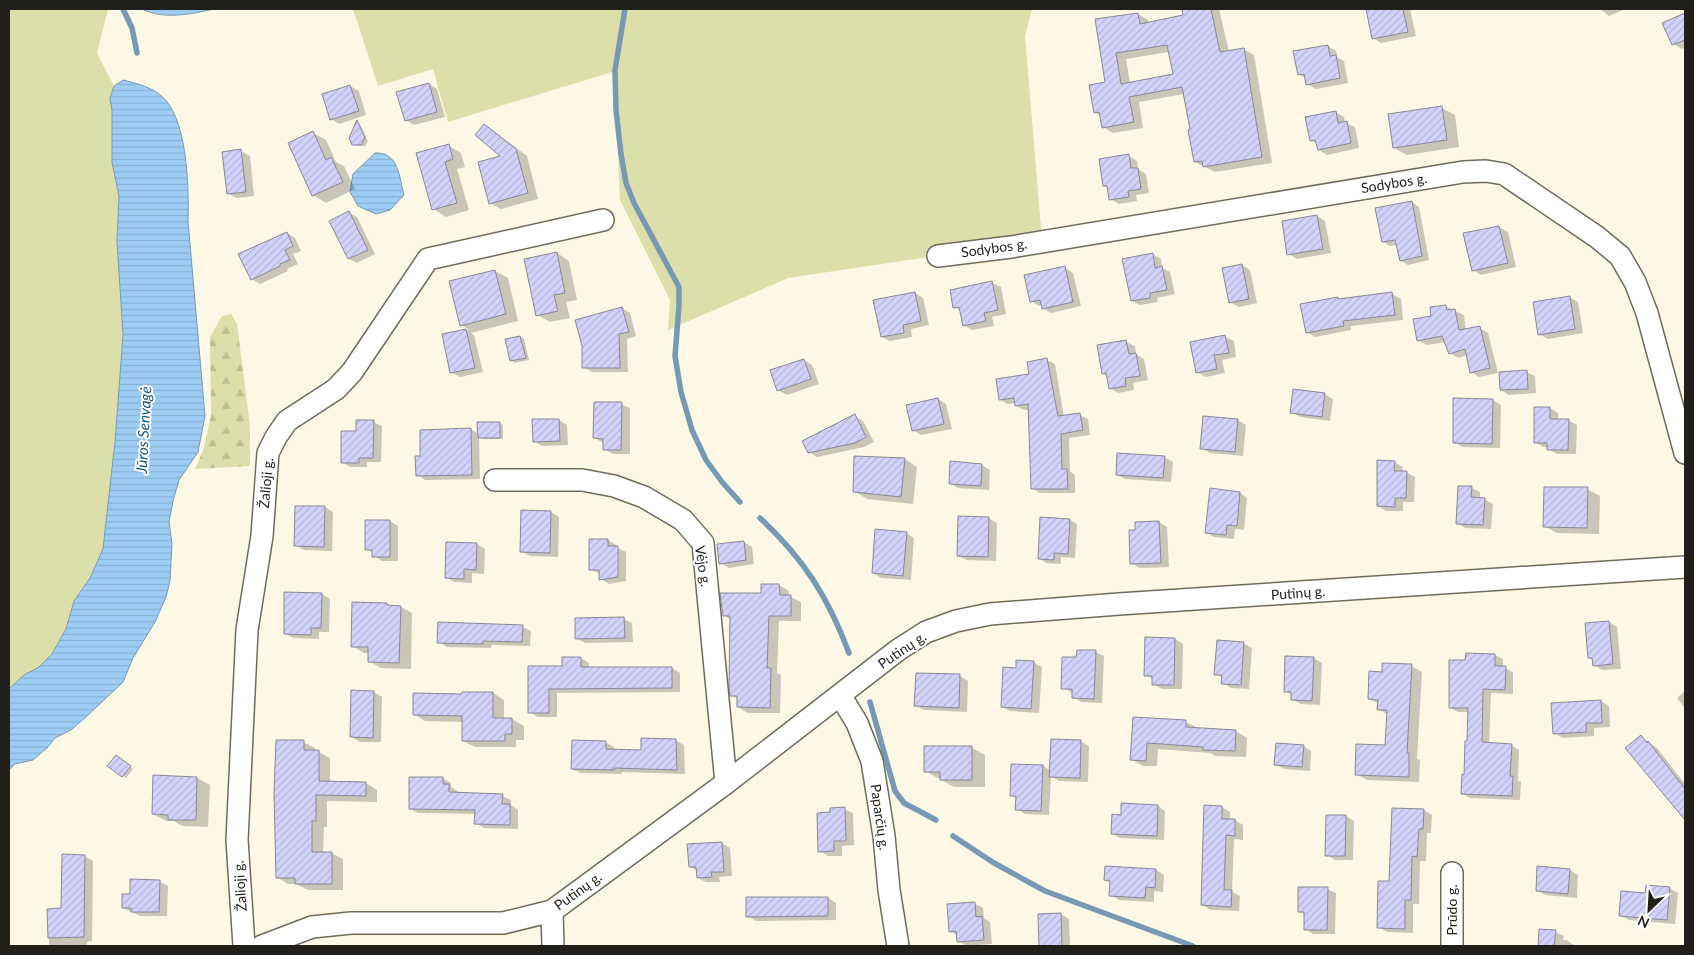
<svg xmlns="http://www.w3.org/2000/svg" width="1694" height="955" viewBox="0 0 1694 955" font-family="Lato,sans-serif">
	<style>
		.green { fill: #dcdfaa }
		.forest { fill: url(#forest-firs) }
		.water { fill: url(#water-rules); stroke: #7899b3 }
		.shadow { fill: #0003; fill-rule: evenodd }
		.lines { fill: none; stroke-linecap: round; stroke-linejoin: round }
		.stream { stroke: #7899b3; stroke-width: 5.5 }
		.building { fill: url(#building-hatch); stroke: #888798; fill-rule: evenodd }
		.street-casing { stroke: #706c5c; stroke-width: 24 }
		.street { stroke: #fff; stroke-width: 21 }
		.labels { text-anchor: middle; stroke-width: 4; stroke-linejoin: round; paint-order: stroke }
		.street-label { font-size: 14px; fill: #211f19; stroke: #fff }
		.water-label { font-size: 15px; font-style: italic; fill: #115684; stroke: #fff }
	</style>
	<defs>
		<pattern id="forest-firs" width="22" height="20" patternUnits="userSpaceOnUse" patternTransform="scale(1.25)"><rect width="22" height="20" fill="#dcdfaa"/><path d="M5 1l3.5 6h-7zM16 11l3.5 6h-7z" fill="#bcbf92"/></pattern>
		<pattern id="water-rules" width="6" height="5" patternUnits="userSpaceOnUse" patternTransform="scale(1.25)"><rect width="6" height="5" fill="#9dcdf5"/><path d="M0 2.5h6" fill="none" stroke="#87b0d1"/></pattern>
		<pattern id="building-hatch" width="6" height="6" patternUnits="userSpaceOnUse" patternTransform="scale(1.25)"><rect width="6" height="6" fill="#d3d2fb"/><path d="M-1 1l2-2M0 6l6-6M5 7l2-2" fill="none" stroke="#b5b4d7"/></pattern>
	</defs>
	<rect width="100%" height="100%" fill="#fdf8e5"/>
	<path class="green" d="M9,9h99l-11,44 17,33 -4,12 2,13v51l7,34 -2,45 6,94 -8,107 -12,107 -13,29 -16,23 -8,28 -14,25 -13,13 -15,8 -15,14z
		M353,9h679l-7,27 17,204 -254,38 -120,52 2,-30 -50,-100 -4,-90 -4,-38 -164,50 -15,-53 -55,17z"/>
	<path class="forest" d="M231,314l6,10 13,102v40l-55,3 9,-21 7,-33 -1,-78 12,-21z"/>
	<path class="water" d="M142,9h72c-22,5 -51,11 -72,0z
		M123,80c12,3 25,6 36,14 29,20 30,95 29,127l17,195 -7,36 -19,28 -6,21 -4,21 3,22 -2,37 -4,16 -11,25 -22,36 -10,24 -37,35 -15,13 -16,8 -8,10 -14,12 -18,4 -6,6v-81l15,-14 15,-8 13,-13 14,-25 8,-28 16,-23 13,-29 12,-107 8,-107 -6,-94 2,-45 -7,-34v-51l-2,-13 4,-12z
		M375,153c24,-1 24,24 29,42l-14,15 -14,4 -18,-8 -8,-14 3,-18z"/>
	<path class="shadow" d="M1183,9h36l10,43 14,-3 11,6 18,108 -57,9 -20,-10 -11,-68 -45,8 4,26 -30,5 -10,-6 -2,-11 -6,-4 11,-29 -10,-63 42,-6 10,6 1,4 36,-8zM1169,52l5,23 -44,8 -4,-24z
		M1367,9h43l6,27 -35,7 -8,-5z
		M1600,9h25l-16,7z
		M1685,14v37l-1,-3 -2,1 -9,-5 -9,-20z
		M1328,46l8,5 2,7 6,3 4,22 -32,6 -9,-5 -1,-5 -7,-5z
		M429,84l8,5 8,28 -31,8 -8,-5z
		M350,86l9,5 7,24 -27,9 -8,-5z
		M1442,108l13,7 4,32 -52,8 -13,-7z
		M1336,112l8,5 1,6 10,4 4,21 -32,7 -8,-5 -1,-6 -7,-4z
		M357,122l3,2 8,17 -3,5h-8l-4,-2z
		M484,125l11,7 32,24 11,43 -37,10 -11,-6 13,-46z
		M313,133l13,7 10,22 8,4 11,23 -29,14 -13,-8z
		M448,145l13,8 4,14 -8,2 12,41 -23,7 -13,-8z
		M241,151l9,5 4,40 -17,2 -8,-4z
		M1129,156l8,5 1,8 8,5 3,19 -13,2 1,6 -18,3 -9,-5 -1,-11 -4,-2z
		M1412,202l7,5 10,53 -21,5 -7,-4 -4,-16 -7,1 -7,-4z
		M349,213l8,4 18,37 -18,9 -8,-4z
		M1317,216l8,5 6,32 -34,6 -8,-5z
		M1499,227l9,5 8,35 -35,8 -8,-5z
		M287,233l8,5 6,13 -8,3 5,10 -11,5 1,2 -28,13 -8,-5z
		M557,253l12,8 8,39 -11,2 4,16 -20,4 -13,-7z
		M1152,254l9,5 1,9 8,4 5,22 -18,4 1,4 -18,3 -8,-4z
		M1242,265l8,5 7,33 -18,4 -9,-5z
		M1065,268l8,5 8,33 -30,7 -8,-5 -1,-3 -3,1 -8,-5z
		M495,271l13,7 10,43 -47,12 3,2 9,37 -23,5 -9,-5 -8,-37 26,-5 -7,-5z
		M992,283l9,4 5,27 -14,3 2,9 -22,4 -8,-5 -3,-14 -7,-4z
		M915,293l8,5 6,27 -18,4 1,8 -22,4 -8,-4z
		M1392,294l9,5 2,21 -52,6v4l-36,7 -8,-5 31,-34 2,2z
		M1569,297l9,5 5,31 -35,6 -9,-5z
		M1445,306l19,9 2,15 14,-2 8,5 10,40 -19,4 -8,-5 -4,-17 -9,3 -8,-5 -4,-11 -19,3 -9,-5 15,-23z
		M622,308l8,5 6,23 -9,3 1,33h-36l-8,-5z
		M520,337l4,2 5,21 -14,3 -4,-3z
		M1225,337l9,4 2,16 -14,3 3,13 -19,4 -9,-5z
		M1126,342l9,4 1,8 8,5 4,21 -15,3 1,7 -16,3 -8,-5 -2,-12 -5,-2z
		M804,360l8,5 7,19 -32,11 -9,-5z
		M1047,360l8,4 9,53 16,-2 8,4 2,16 -21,3 1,33 5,4v18h-35l-8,-5 -3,-78h-5l-8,-4v-3l-8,1 -8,-4z
		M1526,372l9,4 1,17 -27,2 -8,-5z
		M1324,394l9,5 -3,22 -30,-4 -8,-5z
		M938,399l8,5 6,25 -31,6 -8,-5z
		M1455,399l38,1 8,5 -1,43 -38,-1 -8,-5z
		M621,404l9,4v46h-17l-9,-5 -1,-6 -8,-5z
		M1550,408l8,5v7h10l9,5 -1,29h-19l-9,-5v-2h-5l-8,-5z
		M854,416l9,5 11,21 -10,5 -47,10 -8,-5z
		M559,420l8,5 1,20 -26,1 -8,-5z
		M1238,420l8,5 -3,31 -33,-3 -8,-5z
		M373,422l9,4 -1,36h-14v5h-17l-8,-5 15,-30z
		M499,423l4,2v14h-20l-4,-2 1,42 -55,1 -8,-5 5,-18 48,-28 9,5z
		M1164,457l9,5 -2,20 -46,-3 -8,-4z
		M905,459l12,8 -4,37 -46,-5 -13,-8z
		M952,462l30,3 8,5 -1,20 -31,-2 -8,-5z
		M1394,462l9,5 -1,5h4l9,5 -1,25h-11v9h-17l-8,-5z
		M1472,488l8,4v7h4l9,5 -2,25 -26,-1 -8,-5z
		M1587,489l13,7 -1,38 -42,-1 -13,-7z
		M1240,493l7,5 -3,32 -9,-1 -1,10 -20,-2 -7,-4z
		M325,507l8,5 -1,39 -28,-1 -9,-5z
		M522,511l29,1 8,5 -1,40 -28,-1 -9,-5z
		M988,518l9,5 -1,38 -29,-1 -9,-4z
		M1070,520l7,4 -2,34 -14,-1v7l-15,-1 -7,-5z
		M390,521l8,5v35h-16l-8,-5v-3l-8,-4z
		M1159,522l8,5 2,40 -29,1 -9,-5 6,-32z
		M906,533l8,5 -3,42 -30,-2 -8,-5z
		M608,540l8,5v2l10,5v29l-17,3 -8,-5 -1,-5 -10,-5z
		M744,542l8,5 2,17 -25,4 -9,-5z
		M477,544l8,5 -1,25 -12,-1v10l-18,-1 -8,-5z
		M779,585l10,6v5l12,6v19h-22l-2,52 4,2 -1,38h-32l-10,-6v-8l-7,-4v-75l-7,-5z
		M322,594l8,5 -1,33h-10v7l-26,-1 -8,-5z
		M387,604l3,2 11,1 11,6 -1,56 -30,-1 -12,-7v-8h-5l-12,-7z
		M624,619l8,4 1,19 -48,1 -9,-5z
		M1609,622l8,5 4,42 -19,1 -8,-5 -1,-5 -4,-2z
		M523,627l8,4 -1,15 -38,-1 -1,3 -44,-1 -8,-5z
		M1175,639l8,5 -1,45h-20l-9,-5v-5l-7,-4z
		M1243,643l9,5 -3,41 -18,-1 -8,-5v-5l-7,-4z
		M1095,652l9,4 -2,47 -21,-1 -8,-5v-4l-10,-5 15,-30z
		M1495,655l8,4v8l10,5v22l-22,-1 -2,51 22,1 8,5 -1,31 3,1 -1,18 -50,-2 -7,-4 5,-51 1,-31h-11l-8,-4 16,-47z
		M581,658l8,5v5h83l8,5v19l-123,1v24h-19l-8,-5 33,-45z
		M1313,658l9,5 -2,42 -19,-1 -9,-5v-4l-7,-4z
		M1033,662l9,5 -3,46 -29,-2 -8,-4 15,-38z
		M1411,666l11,6 -5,87 3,1 -1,22 -52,-2 -11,-6 31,-28 1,-31 -9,-6v-5l-10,-5 14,-26z
		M917,674l43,2 8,5 -1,31 -43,-2 -8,-4z
		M353,691l21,1 8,5 -1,45h-21l-8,-5z
		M1685,691v17l-8,-10z
		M493,693l11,7v19h8l12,7v14h-8v7h-41l-12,-6v-19l-38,-1 -11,-7 49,-18z
		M1601,701l8,5 1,21 -16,1v8l-31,2 -9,-5z
		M1134,718l52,4 12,6 38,3 11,7 -1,19 -30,-1 -6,-3 -52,-4 -1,17h-14l-12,-7z
		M1641,737l16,11 28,36v34l-58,-70z
		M675,740l9,5 1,29 -63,-2v2l-41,-1 -9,-4 33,-27 9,5v3l28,1z
		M1080,741l9,5 -1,36 -29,-1 -8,-5 -2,39 -24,-1 -8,-5v-10l-6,-4 32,-29 8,5z
		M303,742l12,6v4h4l11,6v24l36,1 11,7v12l-50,-1v26h-3l-1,26h8l12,6v31h-35l-12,-6h-8l-11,-7z
		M1303,746l8,5 -1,20 -26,-2 -9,-5z
		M925,747l47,1 13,7v32h-31l-29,-16z
		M120,758l13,11 -7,9 -17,-12z
		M197,778l13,7 -2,42 -26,-1 -8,-5h-8l-13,-7z
		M443,778l8,5v4l6,4v3l45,2 9,4v5l7,5v19l-34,-1 -9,-5 1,-9 -58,-1 -8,-4z
		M1158,806l7,5 -1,29 -44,-2 -7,-4 9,-18z
		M1222,807l8,5v8h5l8,5v15l-9,-1 -2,53 8,4 -1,15 -28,-1 -9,-5z
		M844,809l9,4 1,32 -12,1v10h-14l-8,-5z
		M1424,810l8,5 -1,18h-4l-1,28h-6l-1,43h-6v29l-26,-1 -9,-5 12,-44z
		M1346,816l8,5 -1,39h-18l-8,-5z
		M722,843l8,5 2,28 -13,1 1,5h-14l-8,-4v-7l-8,-4z
		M84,856l9,5 -1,80 -5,1v4h-38v-36h14z
		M1156,870l8,5 -1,17 -9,-1v11l-35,-2 -8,-5v-12l-5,-3z
		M1570,870l8,5 -1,23 -32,-3 -8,-5z
		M159,881l9,5 -1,30h-27l-17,-8 8,-13z
		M1669,888l9,5 -3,31 -46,-4 -9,-5 26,-20z
		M1327,889l9,4 -1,41h-22l-8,-5v-14l-6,-4z
		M828,898l8,5v17l-80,1 -8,-5z
		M975,904l8,4 1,10 6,4 2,22 -25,2 -9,-5v-5l-8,-5z
		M1061,914l8,5 1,27h-30l-1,-31z
		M1540,931l15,1 9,4 -1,4h4l8,6h-36z"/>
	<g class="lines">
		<path class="stream" d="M123,9l9,19 5,25
			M625,9l-10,61 1,40 5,44 5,29 8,20 45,84v19l-4,50 6,36 11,38 14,30 16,22 18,20
			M760,518c44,41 68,79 89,135
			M870,702l25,89 9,12 32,17
			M953,836l41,27 51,28 148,55"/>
	</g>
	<path class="building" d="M1182,9h29l9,43 24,-4 18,109 -59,10 -1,-6 -8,1 -6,-32 2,-1 -8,-42 -53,10 5,25 -32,6 -3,-16 -5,1 -5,-28 16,-3 -10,-63 43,-6 2,11 43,-9zM1167,45l6,29 -52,10 -5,-31z
		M1366,9h37l5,23 -36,7z
		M1685,13v27l-13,5 -10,-22z
		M1328,45l2,11 6,-1 4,23 -34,7 -2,-11 -6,1 -5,-24z
		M429,83l8,29 -32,9 -9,-29z
		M350,85l9,26 -29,9 -8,-26z
		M1442,106l5,34 -54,8 -5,-34z
		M1336,111l2,12 9,-2 4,22 -33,7 -3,-10 -5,1 -5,-24z
		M357,120l8,18 -4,7h-9l-3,-7z
		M484,124l32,25 12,44 -39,11 -11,-42 22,-6 -25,-21z
		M313,131l13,29 5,-3 12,25 -31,14 -24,-53z
		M449,144l4,15 -8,3 12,41 -25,7 -16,-57z
		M241,149l5,43 -19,2 -5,-42z
		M1129,154l2,14h7l3,21 -13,2 1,6 -20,3 -2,-14h-4l-4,-27z
		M1412,201l10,55 -22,5 -5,-21 -13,2 -7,-34z
		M349,211l19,39 -20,9 -19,-38z
		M1317,215l6,34 -36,6 -5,-34z
		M1499,226l9,37 -36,8 -9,-38z
		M287,232l6,14 -8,4 5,10 -10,4v2l-29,14 -13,-26z
		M557,252l8,41 -11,2 4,16 -22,5 -12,-57z
		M1153,253l2,15 7,-2 5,24 -17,3v5l-19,3 -9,-42z
		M1242,264l7,35 -20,4 -7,-35z
		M1065,266l8,36 -31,7 -2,-9 -10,2 -6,-27z
		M495,270l11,44 -46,12 -11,-45z
		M992,281l6,29 -14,3 2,8 -23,5 -4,-19 -6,1 -3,-18z
		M915,292l6,29 -18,4 1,8 -23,4 -8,-37z
		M1392,292l3,23 -52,6 1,5 -38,7 -6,-29 38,-7v2z
		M1570,296l5,33 -37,6 -5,-33z
		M1446,305l1,5 8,-1 4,21 21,-4 10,42 -20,5 -5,-24 -16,5 -7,-18 -25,5 -4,-22 18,-3 -1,-9z
		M622,307l7,25 -10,2 1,34h-38v-22l-7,-26z
		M466,329l9,39 -25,5 -8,-39z
		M1225,335l4,18 -15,2 3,14 -21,4 -6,-31z
		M520,336l6,22 -16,3 -5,-22z
		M1126,340l3,14 7,-1 4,23 -15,2 1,8 -17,3 -3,-16 -4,1 -5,-29z
		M1047,358l11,58 22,-3 3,17 -22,4 1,35h5l1,20h-37l-3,-85 -13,2 -1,-8 -15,2 -3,-21 33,-5 -2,-12z
		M804,359l7,20 -34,12 -7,-21z
		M1527,370l1,19 -28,1 -1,-18z
		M1293,389l32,4 -3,24 -32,-4z
		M938,398l6,26 -32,7 -6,-26z
		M1453,398l40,1 -1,45 -39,-1z
		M594,402h28l-1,48h-18v-11l-10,-1z
		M1534,407h16v12h19l-1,31h-21v-7h-13z
		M855,414l11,23 -11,6 -47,10 -6,-12z
		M1203,416l35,3 -3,33 -35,-3z
		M532,419h27l1,22 -27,1z
		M356,420h18l-1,38h-14v5h-18v-32h15z
		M477,422h23v16h-22z
		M471,428l1,47 -56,1 -1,-20h5v-26z
		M1117,453l48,3 -2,22 -47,-3z
		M854,456l51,2 -4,39 -48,-5z
		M1377,460l18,1 -1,10h13l-1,27h-11v9l-18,-1z
		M950,461l32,3 -1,22 -32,-2z
		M1458,486h14l-1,11 14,1 -2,27 -27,-1z
		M1544,487h44l-1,41 -44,-1z
		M1210,488l30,4 -3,34 -10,-1 -1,10 -21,-2z
		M295,506h30l-1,41 -30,-1z
		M521,510l30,1 -1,42 -30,-1z
		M958,516l31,1 -1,40 -31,-1z
		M1040,517l30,2 -2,35 -14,-1v7l-16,-1z
		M365,520h25v37h-18v-7h-7z
		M1159,521l2,42 -31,1 -1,-34h6v-8z
		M875,529l32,3 -4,44 -31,-3z
		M589,539h19v7h10v31l-19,3v-10h-10z
		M744,541l2,19 -27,4 -2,-20z
		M446,542l31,1 -1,27 -12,-1v10l-19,-1z
		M761,584h18l1,11h11v21h-22l-2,52h4l-1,40 -33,-1v-11h-7l-1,-9 1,-71h-7l-3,-23h41z
		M284,592l38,1 -1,35h-10v7l-27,-1z
		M352,602l35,1v2l14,1 -2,57 -31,-1v-15h-17z
		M624,617l1,21 -50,1v-21z
		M1609,621l4,43 -20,2 -1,-8h-4l-3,-35z
		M438,622l85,3 -1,17 -39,-1v3l-46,-1z
		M1145,637l30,1 -1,47h-22v-9h-8z
		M1217,640l27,2 -3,43 -20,-1 1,-9h-8z
		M1077,650h19l-2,49 -22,-1v-9h-11l1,-32h14z
		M1466,653l29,1v12h11l-1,24 -22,-1 -1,53 30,2 -2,32h3l-1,20 -51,-2 1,-20 2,1 1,-34h2l1,-33h-19v-48h16z
		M1285,656l29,1 -2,44 -21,-1v-8h-7z
		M562,657h19v10h91v21l-123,1v24h-21v-47h34z
		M1016,660l18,1 -3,48 -30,-2 2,-40 13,1z
		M1382,663l30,1 -5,89h2v24l-54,-2 1,-31 29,1 2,-35h-10l1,-10 -10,-1 1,-28 13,1z
		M916,673l44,1 -1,34 -45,-2z
		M351,690l23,1 -1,47 -23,-1z
		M462,692h31v26h19v16h-7v7h-43v-25l-49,-1v-22l49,1z
		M1601,700l1,23h-16v9l-33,2 -2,-31z
		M1133,717l53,3v7l50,3 -1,21 -32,-1v-3l-56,-4 -1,18 -16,-1z
		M1641,735l6,8 1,-2 37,48v31l-60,-72z
		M641,738l35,1 1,31 -63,-2v2l-43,-1 1,-29 34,1v8l35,1z
		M1051,739l30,1 -1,38 -31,-1z
		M276,740h28v10h15v31l47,1v14l-50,-1v26h-4v31h20v32h-37v-6h-19l-2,-86z
		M1276,743l28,2 -2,22 -28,-2z
		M924,746h48v34h-32v-8h-16z
		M116,755l15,11 -9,11 -15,-11z
		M1011,764l32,1 -2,46 -26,-1 1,-14h-6z
		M153,775l44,2 -1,43h-28v-5l-16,-1z
		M409,777h34v7h6v8l54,2 -1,10h8v21l-36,-1 1,-14 -66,-1z
		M1121,803l37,2 -1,31 -46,-2 1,-20 9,1z
		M1204,805l18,1v13h13v17l-9,-1 -2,55h8l-1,17 -30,-2z
		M845,807l1,34h-12v10l-16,1 -1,-39 13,-1v-4z
		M1392,808l32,1 -1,20h-4l-2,28 -5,-1 -1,44h-6v29l-28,-1 1,-47h11z
		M1326,815h20l-1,41h-20z
		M722,842l2,30h-13l1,5 -15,1 -1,-11h-7l-2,-23z
		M62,854l23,1 -1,82 -36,1 -1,-29 14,-1z
		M1105,866l51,3 -1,19 -9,-1 -1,11 -36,-2 1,-15 -6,-1z
		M1537,866l33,3 -2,25 -32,-3z
		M130,879l30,1 -1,32h-28v-4h-9v-14h8z
		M1646,885l24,2 -3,33 -48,-4 2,-25 24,2z
		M1298,887h30l-1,43h-23v-18h-6z
		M746,897h82v19l-82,1z
		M975,902l1,15 6,-1 2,24 -27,2 -1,-11 -7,1 -2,-28z
		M1061,913l1,33h-23l-1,-32z
		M1539,929l17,1 -2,16h-16z"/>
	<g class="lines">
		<g class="street-casing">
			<path id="street" d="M938,256l73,-9 452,-75 23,-1 18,3 93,63 23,19 15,26 12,31 38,140
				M495,480h87l32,6 30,11 39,23 20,23 23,240
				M840,695l17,28 15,38 12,75 5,54 9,56
				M552,911l1,35
				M244,946l-7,-106 10,-210 15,-94 6,-83 8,-16 11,-16 49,-32 16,-17 76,-113 175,-39
				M262,946l50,-19 39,-4h152l49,-12 174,-128 172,-133 28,-18 30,-11 34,-7 129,-10 566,-37
				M1452,946v-73"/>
		</g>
		<use href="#street" class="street"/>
	</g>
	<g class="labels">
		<g class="street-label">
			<text transform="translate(1394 183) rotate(-9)" y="5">Sodybos g.</text>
			<text transform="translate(994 248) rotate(-8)" y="5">Sodybos g.</text>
			<text transform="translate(266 483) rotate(-85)" y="5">Žalioji g.</text>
			<text transform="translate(703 566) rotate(81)" y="5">Vėjo g.</text>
			<text transform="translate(1298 593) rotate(-4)" y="5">Putinų g.</text>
			<text transform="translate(902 650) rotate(-34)" y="5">Putinų g.</text>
			<text transform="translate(880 817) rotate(82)" y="5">Paparčių g.</text>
			<text transform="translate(240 886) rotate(-94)" y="5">Žalioji g.</text>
			<text transform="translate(578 891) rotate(-36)" y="5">Putinų g.</text>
			<text transform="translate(1452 910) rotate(-90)" y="5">Prūdo g.</text>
		</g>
		<g class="water-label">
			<text transform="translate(144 430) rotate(-87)" y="5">Jūros Senvagė</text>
		</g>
	</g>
	<rect width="1694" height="955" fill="none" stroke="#211f19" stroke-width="20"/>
	<g transform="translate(1649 910) rotate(205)" stroke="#ffffff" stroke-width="4" paint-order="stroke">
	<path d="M0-4L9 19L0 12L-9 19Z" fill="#211f19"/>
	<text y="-8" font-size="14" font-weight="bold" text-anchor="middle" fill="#211f19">N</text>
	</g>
</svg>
